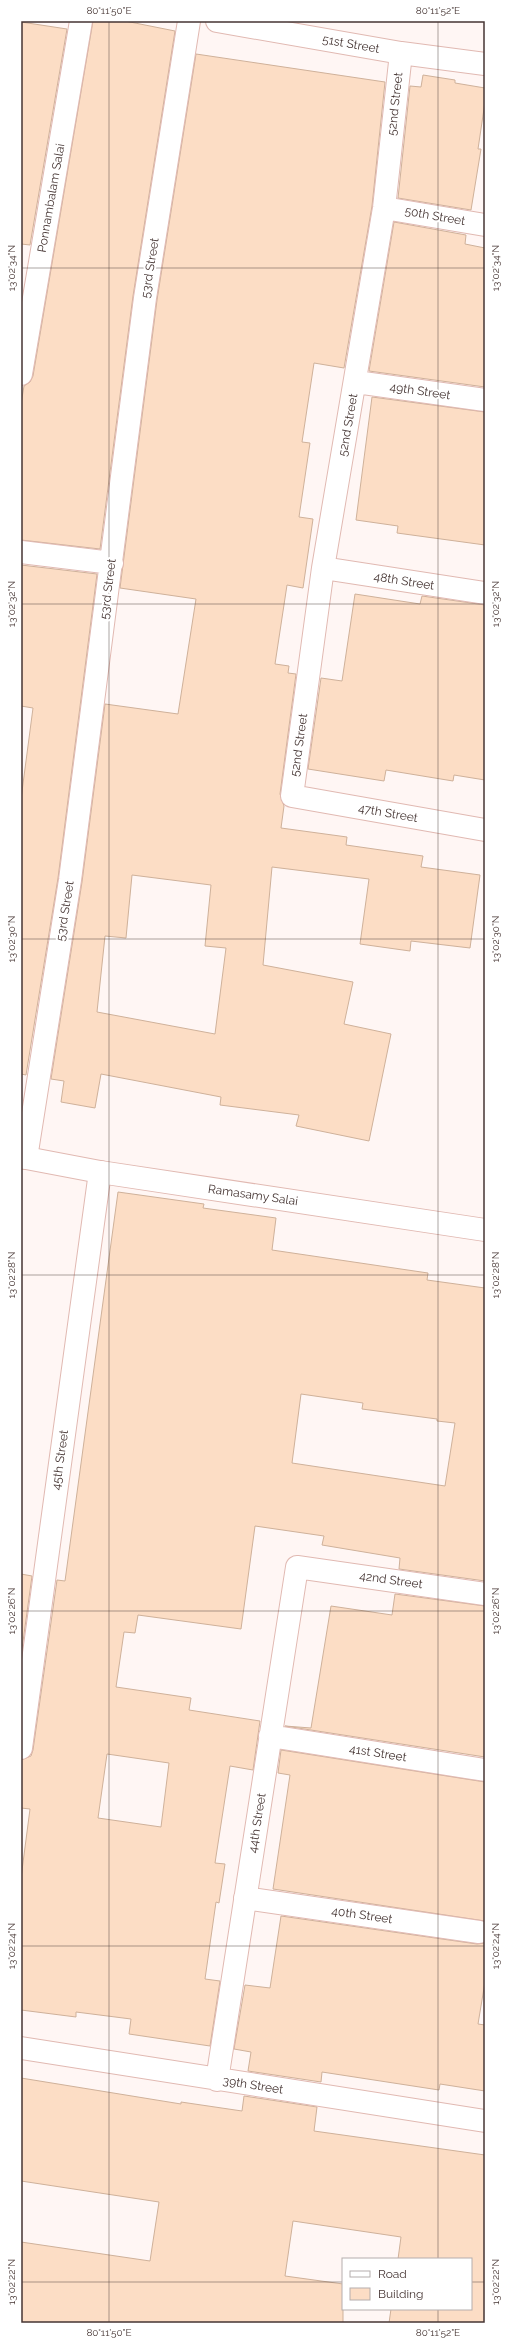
<svg xmlns="http://www.w3.org/2000/svg" width="506" height="2344" viewBox="0 0 506 2344" font-family="Raleway,sans-serif">
	<style>
		.building { fill: #fcddc5; stroke: #cfb19a; fill-rule: evenodd }
		.lines { fill: none; stroke-linecap: round; stroke-linejoin: round }
		.minor-casing { stroke: #e1b9b2; stroke-width: 24 }
		.tertiary-casing { stroke: #e1b9b2; stroke-width: 24 }
		.minor { stroke: #fff; stroke-width: 22 }
		.tertiary { stroke: #fff; stroke-width: 22 }
		.ticks { fill: none; stroke: #453533; stroke-width: 1; stroke-opacity: 0.45 }
		.labels { text-anchor: middle; stroke-width: 4; stroke-linejoin: round; paint-order: stroke }
		.street-label { font-size: 12px; fill: #453533; stroke: #fff }
		.neatline { fill: none; stroke: #453533; stroke-width: 1.5 }
		.ticks-label { font-size: 10px; text-anchor: middle; fill: #453533 }
	</style>
	<rect width="100%" height="100%" fill="#fff6f4"/>
	<path class="building" d="M93,21h32l50,10 -42,265 -33,253 -79,-9v-136l3,-18 6,-4 3,-6z
		M21,22l46,7 -37,216 -9,-1z
		M196,54l189,28 -13,124 -28,162 -30,-5 -12,79 8,1 -11,74 14,2 -10,69 -16,-3 -12,79 14,2 -1,7 8,1 -16,120 4,12 -3,22 66,9 -1,8 77,11 -2,11 59,8 -10,73 -59,-7 -1,10 -50,-7 9,-65 -97,-12 -9,98 90,17 -9,42 47,10 -22,107 -73,-15 3,-11 -79,-10 1,-8 -120,-23 -6,34 -34,-6 3,-21 -13,-2 31,-197 23,-178 73,10 18,-115 -76,-11 37,-288zM132,875l79,10 -6,61 21,2 -11,86 -118,-22 8,-76 21,2z
		M423,75l32,5v3l30,5v14l-7,47h3l-10,61 -73,-12 12,-112 11,1z
		M394,222l72,13 -1,9 20,4v139l-116,-16z
		M372,397l113,15v133l-88,-12 1,-7 -42,-6z
		M21,565l76,9 -39,304 -32,197 -5,-1v-275l12,-91 -12,-2z
		M355,594l65,10 2,-8 63,9v175l-31,-5 -1,6 -67,-11 -2,11 -76,-12 13,-91 21,3z
		M118,1192l86,12 -1,4 73,10 -4,32 156,23 -1,7 58,8v293l-86,-12 1,-11 -78,-13 2,-9 -69,-10 -14,103 -103,-14 -3,18 -11,-1 -8,55 75,11 -2,12 71,11 -7,49 -23,-4 -15,97 10,1 -6,39 -3,-1 -11,77 15,2 -10,65 -81,-12 2,-15 -55,-7v5l-55,-7v-132l9,-69 -9,-1v-48l10,-4 2,-6 24,-170 8,1zM301,1394l62,9 -1,6 75,10v2l18,2 -10,63 -153,-23zM107,1754l62,9 -8,64 -63,-9z
		M21,1574l11,2 -11,80z
		M395,1594l90,12v151l-200,-31 26,2 20,-122 61,9z
		M281,1750l204,32v139l-212,-32 17,-114 -12,-2z
		M281,1916l196,28 8,-1v39l-7,42 7,1v66l-45,-7 -1,6 -117,-18 -1,10 -73,-11 3,-19 -17,-3 11,-64 25,3z
		M21,2078l160,26v-2l61,9 2,-15 73,11 -3,24 171,24v168h-96l2,-14h80v-50h-73l3,-22 -108,-16 -8,55 58,8v39h-322v-81l129,19 9,-59 -138,-21z"/>
	<g class="lines">
		<g class="minor-casing">
			<path id="minor" d="M217,21l184,32 84,11
				M401,53l-17,155 -61,360 -31,228 193,34
				M384,208l101,17
				M21,374l60,-353
				M356,382l129,18
				M21,552l91,11
				M323,568l162,25
				M26,1158l44,-278 75,-582 44,-277
				M270,1736l215,34
				M21,1748l79,-576
				M245,1898l234,34
				M21,2048l464,73
				M217,2080l80,-513 188,27"/>
		</g>
		<g class="tertiary-casing">
			<path id="tertiary" d="M21,1157l79,15 385,58"/>
		</g>
		<use href="#minor" class="minor"/>
		<use href="#tertiary" class="tertiary"/>
	</g>
	<path class="ticks" d="M109,21v2302M438,21v2238M21,268h464M21,604h464M21,939h464M21,1275h464M21,1611h464M21,1946h464M21,2282h322M471,2282h14M438,2309v14"/>
	<g class="labels">
		<g class="street-label">
			<text transform="translate(351 44) rotate(10)" y="4">51st Street</text>
			<text transform="translate(395 104) rotate(-84)" y="4">52nd Street</text>
			<text transform="translate(51 198) rotate(-80)" y="4">Ponnambalam Salai</text>
			<text transform="translate(435 216) rotate(10)" y="4">50th Street</text>
			<text transform="translate(150 268) rotate(-81)" y="4">53rd Street</text>
			<text transform="translate(420 391) rotate(8)" y="4">49th Street</text>
			<text transform="translate(348 425) rotate(-80)" y="4">52nd Street</text>
			<text transform="translate(404 581) rotate(9)" y="4">48th Street</text>
			<text transform="translate(108 589) rotate(-83)" y="4">53rd Street</text>
			<text transform="translate(299 745) rotate(-82)" y="4">52nd Street</text>
			<text transform="translate(388 813) rotate(10)" y="4">47th Street</text>
			<text transform="translate(65 911) rotate(-81)" y="4">53rd Street</text>
			<text transform="translate(253 1195) rotate(8)" y="4">Ramasamy Salai</text>
			<text transform="translate(60 1460) rotate(-82)" y="4">45th Street</text>
			<text transform="translate(391 1580) rotate(8)" y="4">42nd Street</text>
			<text transform="translate(378 1753) rotate(9)" y="4">41st Street</text>
			<text transform="translate(257 1823) rotate(-81)" y="4">44th Street</text>
			<text transform="translate(362 1915) rotate(8)" y="4">40th Street</text>
			<text transform="translate(253 2085) rotate(9)" y="4">39th Street</text>
		</g>
	</g>
	<rect width="506" height="2344" fill="none" stroke="#ffffff" stroke-width="44"/>
	<rect x="342" y="2258" width="130" height="52" fill="#ffffff" stroke="#b5aead"/>
	<rect x="350" y="2271" width="20" height="6" fill="#ffffff" stroke="#b5aead"/>
	<text x="378" y="2278" font-size="12" fill="#453533">Road</text>
	<rect x="350" y="2288" width="20" height="12" fill="#fcddc5" stroke="#b5aead"/>
	<text x="378" y="2298" font-size="12" fill="#453533">Building</text>
	<rect x="22" y="22" width="462" height="2300" class="neatline"/>
	<g class="ticks-label">
		<text x="109" y="14">80°11'50"E</text>
		<text x="438" y="14">80°11'52"E</text>
		<text transform="translate(11 268) rotate(-90)" y="4">13°02'34"N</text>
		<text transform="translate(495 268) rotate(-90)" y="4">13°02'34"N</text>
		<text transform="translate(11 604) rotate(-90)" y="4">13°02'32"N</text>
		<text transform="translate(495 604) rotate(-90)" y="4">13°02'32"N</text>
		<text transform="translate(11 939) rotate(-90)" y="4">13°02'30"N</text>
		<text transform="translate(495 939) rotate(-90)" y="4">13°02'30"N</text>
		<text transform="translate(11 1275) rotate(-90)" y="4">13°02'28"N</text>
		<text transform="translate(495 1275) rotate(-90)" y="4">13°02'28"N</text>
		<text transform="translate(11 1611) rotate(-90)" y="4">13°02'26"N</text>
		<text transform="translate(495 1611) rotate(-90)" y="4">13°02'26"N</text>
		<text transform="translate(11 1946) rotate(-90)" y="4">13°02'24"N</text>
		<text transform="translate(495 1946) rotate(-90)" y="4">13°02'24"N</text>
		<text transform="translate(11 2282) rotate(-90)" y="4">13°02'22"N</text>
		<text transform="translate(495 2282) rotate(-90)" y="4">13°02'22"N</text>
		<text x="109" y="2336">80°11'50"E</text>
		<text x="438" y="2336">80°11'52"E</text>
	</g>
</svg>
